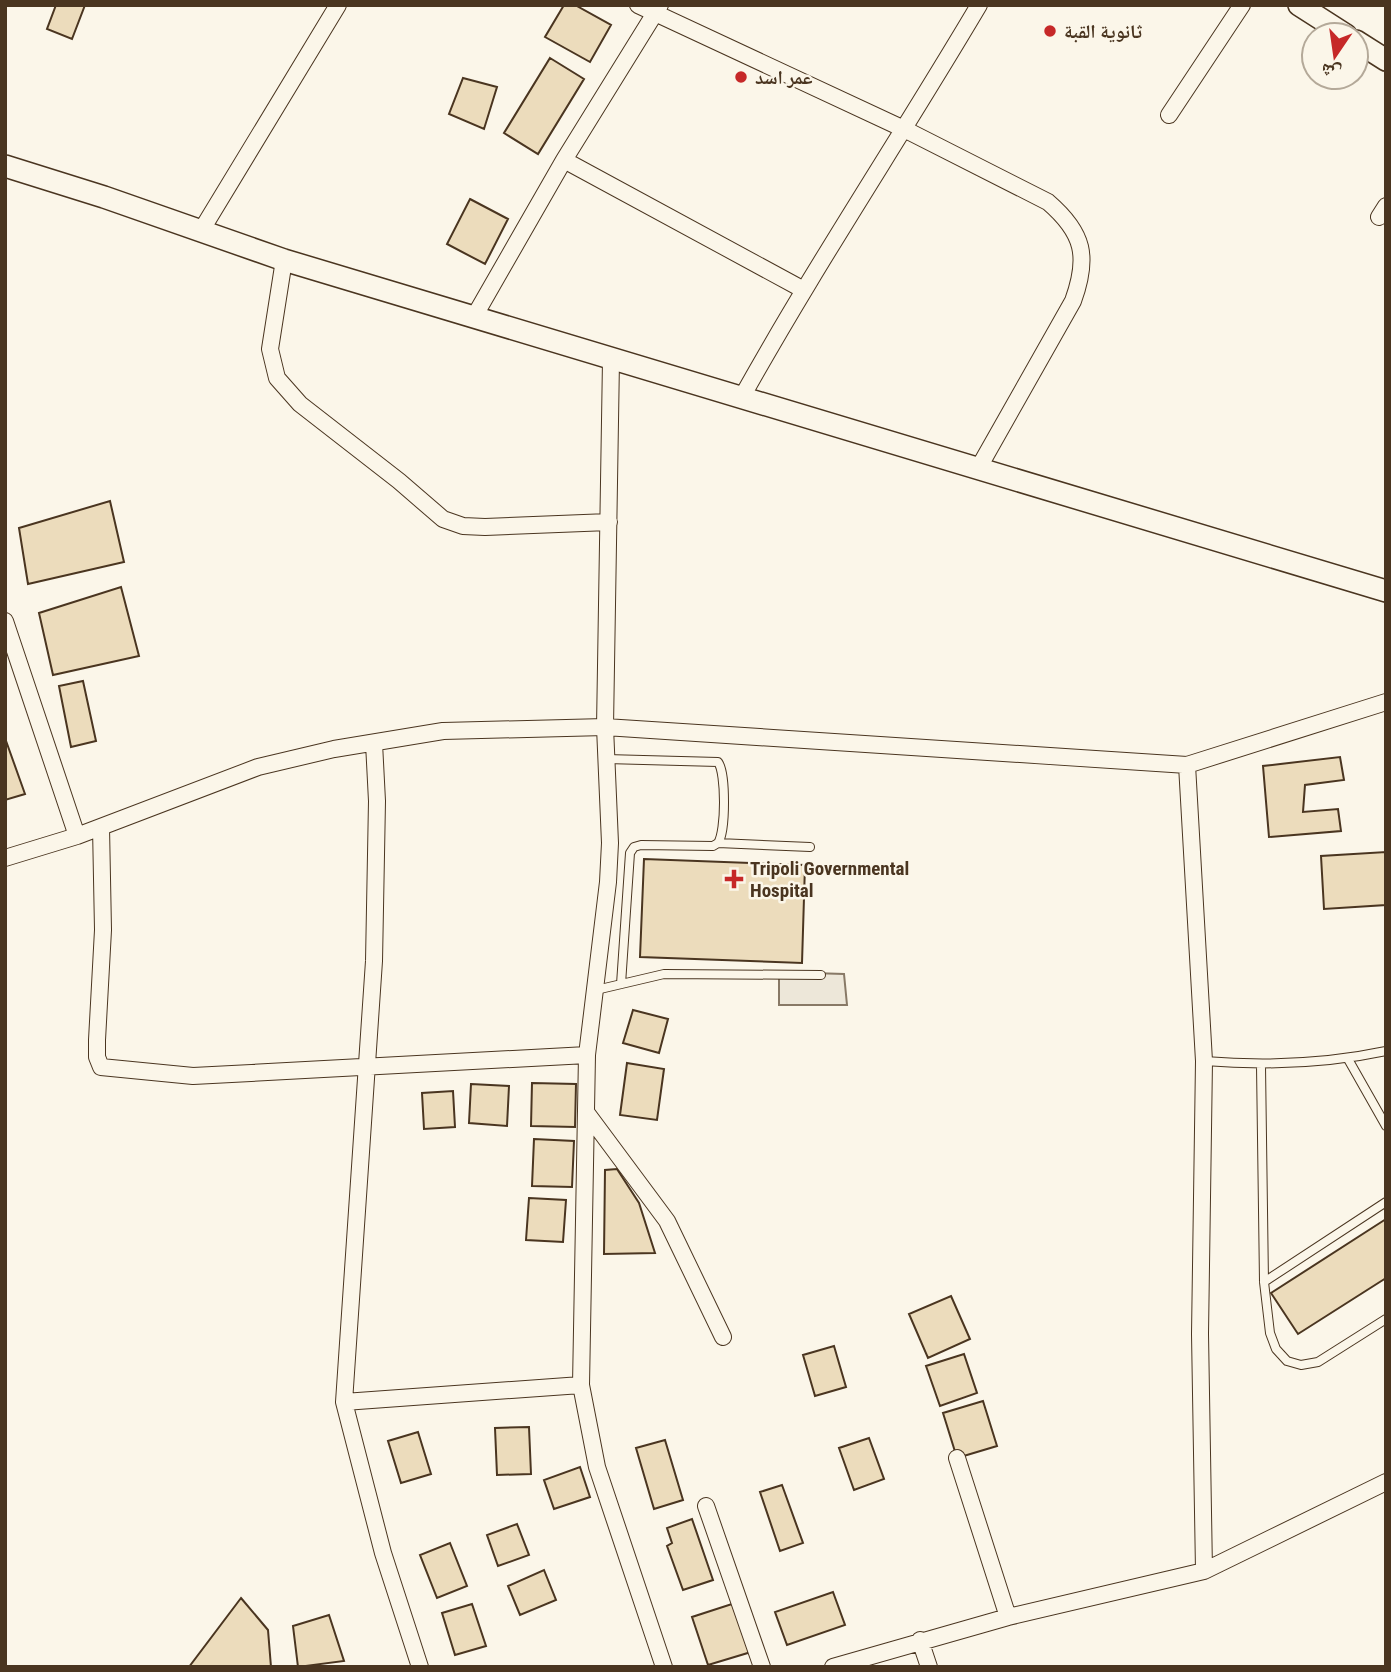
<svg xmlns="http://www.w3.org/2000/svg" width="1391" height="1672" viewBox="0 0 1391 1672" font-family="'Roboto Condensed','Noto Naskh Arabic',sans-serif">
	<style>
		.parking { fill: #ede7d9; stroke: #887966; stroke-width: 2 }
		.building { fill: #ecdcbc; stroke: #4a3520; stroke-width: 2 }
		.lines { fill: none; stroke-linecap: round; stroke-linejoin: round }
		.lane-casing { stroke: #4a3520; stroke-width: 10 }
		.street-casing { stroke: #4a3520; stroke-width: 18 }
		.secondary-casing { stroke: #4a3520; stroke-width: 24 }
		.lane { stroke: #fbf6e9; stroke-width: 8 }
		.street { stroke: #fbf6e9; stroke-width: 16 }
		.secondary { stroke: #fbf6e9; stroke-width: 21 }
		.poi-dot { fill: #c62828; stroke: #fbf6e9; stroke-width: 2.5 }
		.labels { text-anchor: middle; stroke-width: 5; stroke-linejoin: round; paint-order: stroke }
		.poi-label { font-size: 19px; font-weight: bold; fill: #4a3520; stroke: #fbf6e9; text-anchor: start }
	</style>
	<rect width="100%" height="100%" fill="#fbf6e9"/>
	<path class="parking" d="M779,972l65,2 3,31h-68z"/>
	<path class="building" d="M56,5h29l-13,34 -25,-10z
		M564,5h11l36,20 -21,37 -45,-25z
		M550,58l34,21 -46,75 -34,-21z
		M463,78l34,9 -13,42 -35,-15z
		M470,199l38,20 -23,45 -38,-20z
		M110,501l14,61 -96,22 -9,-56z
		M121,587l18,69 -86,19 -14,-62z
		M83,681l13,60 -25,6 -12,-61z
		M5,738l20,56 -20,6z
		M1340,757l4,23 -39,5 -2,27 35,-3 3,22 -72,6 -6,-71z
		M1386,852v53l-62,4 -3,-53z
		M644,859l161,6 -3,98 -162,-6z
		M633,1010l35,9 -9,34 -36,-10z
		M627,1063l37,6 -7,51 -37,-5z
		M532,1083l44,1 -1,43 -44,-1z
		M471,1084l38,2 -2,40 -38,-3z
		M453,1091l2,36 -31,2 -2,-36z
		M534,1139l40,2 -2,46 -40,-1z
		M617,1169l22,34 16,50 -51,1 1,-84z
		M529,1198l37,2 -3,42 -37,-2z
		M1386,1219v59l-88,56 -27,-41z
		M951,1296l19,43 -42,19 -19,-44z
		M834,1346l12,41 -31,9 -12,-41z
		M964,1354l13,39 -37,13 -14,-40z
		M983,1401l14,45 -40,12 -14,-45z
		M529,1427l2,47 -34,1 -2,-47z
		M418,1432l13,42 -30,9 -13,-42z
		M869,1438l15,41 -30,11 -15,-42z
		M665,1440l18,60 -29,9 -18,-61z
		M580,1467l10,30 -36,12 -10,-29z
		M782,1485l21,58 -23,8 -20,-59z
		M692,1519l21,61 -30,10 -16,-44 5,-3 -5,-15z
		M517,1524l12,31 -31,11 -11,-31z
		M450,1543l17,43 -30,12 -17,-43z
		M544,1570l12,30 -36,15 -12,-29z
		M833,1592l12,33 -58,20 -12,-33z
		M241,1598l27,32 3,37h-82z
		M735,1603l16,49 -43,13 -16,-48z
		M472,1604l14,42 -31,9 -13,-42z
		M329,1615l15,46 -46,6 -5,-41z"/>
	<g class="lines">
		<g class="lane-casing">
			<path id="lane" d="M606,759l112,3c8,11 8,69 0,81l-5,3 -72,-1 -7,2 -4,6 -9,131
				M718,843l92,4
				M596,990l68,-16 157,1
				M1348,1059l38,67
				M1204,1061c62,5 121,3 182,-10
				M1261,1066l3,216 6,51 6,16 11,12 14,4 17,-3 68,-43
				M1264,1282l122,-80"/>
		</g>
		<g class="street-casing">
			<path id="street" d="M638,5l268,125 142,72c36,31 41,55 25,99l-95,168
				M1169,115l73,-110
				M564,160l238,129
				M1379,217l7,-11
				M201,231l137,-226
				M284,260l-14,89 7,29 23,26 99,77 44,38 20,7 22,1 124,-5
				M474,317l90,-157 96,-155
				M611,360l-6,367 5,116 -2,39 -21,173 -6,330 16,82 67,200
				M742,397c74,-133 159,-260 237,-392
				M5,621l72,215
				M374,743l3,58 -3,160 -30,441 39,151 37,114
				M1187,765l17,296 -4,273 4,237
				M101,827l2,103 -6,110v17l4,10 92,9 394,-21
				M5,858l72,-22 181,-69 76,-18 109,-18 162,-4 582,38 199,-63
				M586,1112l81,109 56,116
				M344,1402l237,-17
				M957,1458l51,159
				M706,1506l56,161
				M920,1640l9,27
				M833,1667l175,-50 196,-46 182,-89"/>
		</g>
		<g class="secondary-casing">
			<path id="secondary" d="M1299,5l47,30
				M1356,41l30,19
				M5,166l99,31 180,63 1102,331"/>
		</g>
		<use href="#lane" class="lane"/>
		<use href="#street" class="street"/>
		<use href="#secondary" class="secondary"/>
	</g>
	<g class="poi-dot">
		<circle cx="1050" cy="31" r="7"/>
		<circle cx="741" cy="77" r="7"/>
		<path d="M730.5 868.5h7v7h7v7h-7v7h-7v-7h-7v-7h7z"/>
	</g>
	<g class="labels">
		<g class="poi-label">
			<text x="1064" y="38">ثانوية القبة</text>
			<text x="755" y="84">عمر اسد</text>
			<text x="750" y="875">Tripoli Governmental<tspan x="750" dy="22">Hospital</tspan></text>
		</g>
	</g>
	<rect width="1391" height="1672" fill="none" stroke="#4a3520" stroke-width="14"/>
	<g transform="translate(1335 56) rotate(193)"><circle r="33" fill="#fbf6e9" stroke="#b4a999" stroke-width="2"/>
	<path d="M0-5L12 26L0 18L-12 26Z" fill="#c62828"/>
	<text y="-10" font-size="19" font-weight="bold" text-anchor="middle" fill="#4a3520">ش</text>
	</g>
</svg>
